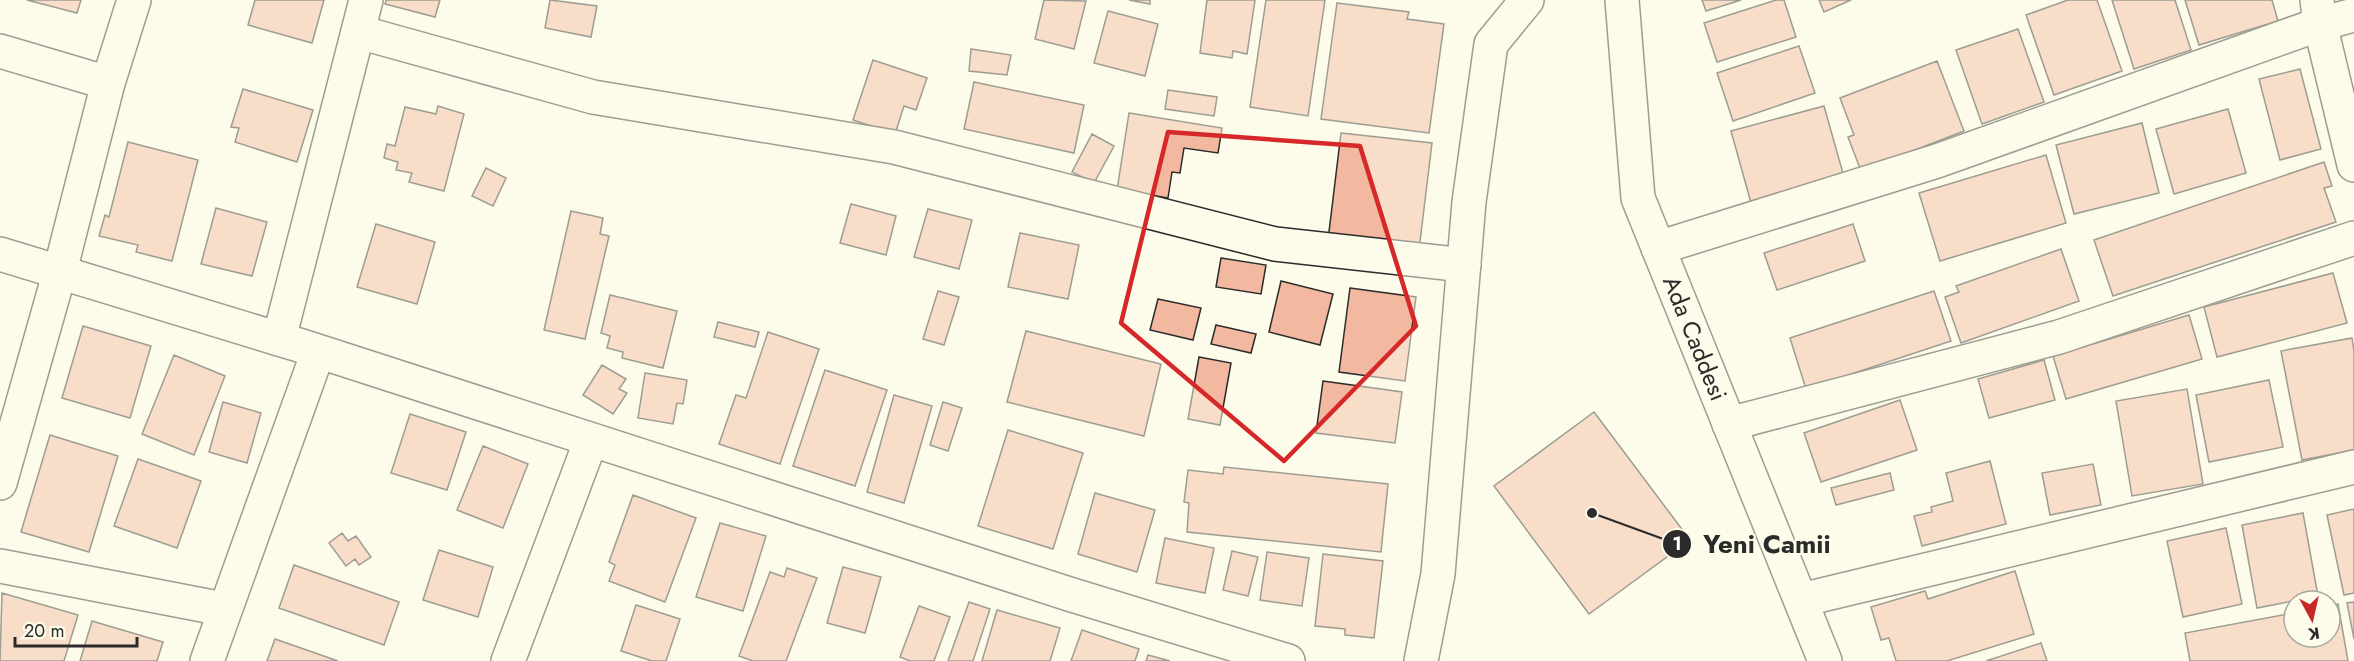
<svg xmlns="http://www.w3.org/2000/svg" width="2354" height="661" viewBox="0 0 2354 661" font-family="Jost,sans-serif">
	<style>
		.building { fill: #f2b8a0; stroke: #2b2b2b; stroke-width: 1.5 }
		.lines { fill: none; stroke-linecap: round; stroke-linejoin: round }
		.minor-casing { stroke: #2b2b2b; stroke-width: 36 }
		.major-casing { stroke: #2b2b2b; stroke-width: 36 }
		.minor { stroke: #fdfbea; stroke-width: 33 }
		.major { stroke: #fdfbea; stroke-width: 33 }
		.marked { fill: none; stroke: #d62828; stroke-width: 4.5; stroke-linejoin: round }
		.labels { text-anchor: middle; stroke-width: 4.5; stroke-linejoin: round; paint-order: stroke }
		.street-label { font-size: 24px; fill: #2b2b2b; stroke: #fdfbea }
		.leader { fill: none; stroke: #2b2b2b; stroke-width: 2 }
		.callout-dot { fill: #2b2b2b; stroke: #fdfbea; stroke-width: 2 }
		.mark-label { font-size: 18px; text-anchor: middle; font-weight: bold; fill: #fff }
		.callout-label { font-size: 26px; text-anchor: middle; font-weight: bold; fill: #2b2b2b; stroke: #fdfbea; stroke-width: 4.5; stroke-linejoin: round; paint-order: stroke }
	</style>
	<rect width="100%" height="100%" fill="#fdfbea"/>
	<path class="building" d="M27,0h54l-4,13z
		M255,0h69l-12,43 -64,-18z
		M386,0h54l-5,17 -50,-13z
		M550,0l47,6 -6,31 -46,-9z
		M1044,0l42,1 -12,48 -39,-10z
		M1129,0h21v4z
		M1207,0h48l-8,54 -14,-3 -1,7 -32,-5z
		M1266,0h59l-17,116 -58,-9z
		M1702,0h39l-35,11z
		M1776,0h8l12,37 -79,25 -13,-39z
		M1819,0h32l-27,12z
		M2068,0h29l25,71 -68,24 -28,-80z
		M2112,0h63l16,50 -57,19z
		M2185,0h87l6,21 -79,24z
		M1337,3l72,9 -2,7 37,5 -15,109 -108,-14z
		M1108,11l50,13 -13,52 -51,-13z
		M2018,29l26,73 -62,22 -26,-74z
		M1799,46l16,47 -82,28 -16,-48z
		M971,49l40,6 -4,20 -38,-4z
		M873,60l54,18 -11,32 -12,-4 -9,28 -42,-14z
		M1937,61l27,70 -103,40 -13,-34 6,-2 -14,-37z
		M2300,69l21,80 -41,11 -21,-81z
		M974,82l110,23 -10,48 -110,-24z
		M243,89l70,21 -16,52 -62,-20 4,-14 -8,-1z
		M1168,90l49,7 -3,19 -49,-7z
		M438,106l26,8 -20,77 -35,-9 3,-9 -16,-3 2,-8 -14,-4 3,-14 8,2 10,-39 31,7z
		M1824,106l22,78 -93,26 -22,-79z
		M2228,109l18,64 -72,21 -18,-65z
		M1129,113l93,15 -4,25 -34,-5 -4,25 -8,-1 -4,26 -51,-8z
		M2142,123l17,70 -85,21 -18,-69z
		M1341,133l91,10 -13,107 -91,-10z
		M1092,134l22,12 -20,37 -22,-11z
		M128,142l70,18 -26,101 -36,-9 2,-7 -39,-9 6,-21 4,2z
		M2046,155l20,68 -126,38 -21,-68z
		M2324,162l8,24 -8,2 12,34 -223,74 -19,-56z
		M486,168l20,10 -13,28 -21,-10z
		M851,204l45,12 -10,39 -46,-12z
		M216,208l51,14 -15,54 -51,-12z
		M928,209l44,11 -13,49 -45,-12z
		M571,211l32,7 -3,16 9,2 -24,103 -41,-9z
		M376,224l59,18 -18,62 -60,-17z
		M1853,224l12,37 -88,29 -13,-37z
		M1020,233l59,12 -11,54 -60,-12z
		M2061,249l18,52 -118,42 -16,-46 14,-5 -3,-6z
		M1221,258l45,7 -5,29 -45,-7z
		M2333,273l14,50 -130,34 -13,-50z
		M1281,281l52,13 -13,51 -51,-13z
		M1350,288l66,9 -11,84 -66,-9z
		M938,291l21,6 -15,48 -21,-6z
		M1934,291l17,50 -145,48 -16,-51z
		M610,295l67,16 -14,57 -41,-10 1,-6 -16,-4 3,-12 -9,-3z
		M1158,299l43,9 -8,32 -43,-10z
		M2189,315l13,44 -136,40 -13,-43z
		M718,322l41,10 -4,15 -41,-10z
		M1216,325l40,9 -5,19 -40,-9z
		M83,326l68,20 -21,72 -68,-20z
		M1026,331l135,33 -17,72 -137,-34z
		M768,332l51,17 -39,115 -61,-20 17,-49 10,3z
		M2352,338l2,13v99l-52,10 -21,-109z
		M174,355l51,21 -31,79 -52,-21z
		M1199,357l32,6 -11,62 -32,-6z
		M2044,360l11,40 -66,18 -11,-39z
		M602,365l24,14 -7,10 8,4 -14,21 -30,-19z
		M825,370l62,20 -32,96 -62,-20z
		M645,373l42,7 -4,24 -6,-1 -4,21 -35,-6z
		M2269,380l14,67 -74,15 -13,-67z
		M1323,381l79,11 -7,51 -79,-10z
		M2187,389l16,95 -71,12 -16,-95z
		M894,395l38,11 -28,97 -37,-11z
		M1900,400l17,50 -96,32 -17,-49z
		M223,402l38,11 -14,50 -38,-11z
		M943,402l19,6 -14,43 -18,-6z
		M1594,412l96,128 -101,74 -95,-128z
		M410,414l56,18 -19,58 -56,-17z
		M1008,430l75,23 -30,96 -75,-23z
		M50,435l68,21 -29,96 -68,-20z
		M483,446l45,18 -25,64 -46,-18z
		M138,459l63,22 -24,67 -63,-22z
		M1990,461l16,63 -84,22 -8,-30 18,-4 -1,-5 22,-6 -7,-28z
		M2093,464l8,41 -51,10 -8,-42z
		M1224,467l164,17 -7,68 -194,-20 2,-29 -5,-1 4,-32 35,4z
		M1890,473l4,17 -58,15 -5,-17z
		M1095,493l60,17 -18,62 -59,-18z
		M633,495l63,23 -31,84 -56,-21 6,-16 -6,-3z
		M2354,509v84l-10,2 -17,-80z
		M2303,513l15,83 -61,12 -15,-83z
		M720,523l46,13 -23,75 -47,-14z
		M2226,528l16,76 -59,13 -16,-76z
		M342,533l6,8 8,-5 15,21 -12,8 -4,-6 -9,7 -17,-23z
		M1165,538l49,10 -9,45 -49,-10z
		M439,550l54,17 -15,50 -55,-17z
		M1232,551l26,6 -10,39 -25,-6z
		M1267,552l42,6 -7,48 -42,-6z
		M1323,554l60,7 -9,77 -29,-3v-6l-30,-3z
		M294,565l105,37 -15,43 -105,-37z
		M843,567l38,10 -16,56 -38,-10z
		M787,568l30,10 -31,83h-33l-14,-5 31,-84 14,5z
		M2015,571l19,63 -87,27h-51l-7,-23 -8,2 -10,-33 54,-16 3,8z
		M2,593l76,22 -14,46h-64z
		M969,602l21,7 -17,52h-25z
		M2354,602v37l-7,-36z
		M2338,604l10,57h-158l-5,-28 109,-20v24h36v-31z
		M636,605l44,14 -14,42h-14l-31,-10z
		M919,606l31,11 -16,44h-24l-10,-4z
		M997,610l63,18 -10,33h-68z
		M92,621l71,21 -6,19h-77z
		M1082,630l57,19 -4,12h-64z
		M275,639l63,22h-71z
		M2041,643l6,18h-61z
		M1148,655l22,6h-24z"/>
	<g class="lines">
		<g class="minor-casing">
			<path id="minor" d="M2317,0l3,24 34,141
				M359,32l234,65 301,50 381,97 189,21
				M0,51l108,32
				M1658,248l279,-87 383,-137 34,-9
				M279,339l87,-339
				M1729,424l330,-87 295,-99
				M0,483l60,-212 48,-188 26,-83
				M0,566l223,43
				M1801,600l553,-133
				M207,661l111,-309
				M508,661l83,-221"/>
		</g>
		<g class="major-casing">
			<g id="major">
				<path id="s1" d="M1622,0l16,198 187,463"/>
				<path d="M0,254l302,92 767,248 219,67"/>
				<path d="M1421,661l17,-87 31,-372 22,-158 36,-44"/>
			</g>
		</g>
		<use href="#minor" class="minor"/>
		<use href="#major" class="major"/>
	</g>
	<path d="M0 0H2354V661H0ZM1168,132l192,14 56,180 -132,135 -163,-138z" fill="#fdfbea" fill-opacity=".55" fill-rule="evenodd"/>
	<path class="marked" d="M1168,132l192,14 56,180 -132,135 -163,-138z"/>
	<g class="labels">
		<g class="street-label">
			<text dy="8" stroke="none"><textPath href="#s1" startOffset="350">Ada Caddesi</textPath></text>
		</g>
	</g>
	<path class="leader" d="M1592 513L1677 544"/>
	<g class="callout-dot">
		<circle cx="1592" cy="513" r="6"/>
		<circle cx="1677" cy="544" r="15"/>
	</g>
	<g class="mark-label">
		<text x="1677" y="550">1</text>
	</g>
	<g class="callout-label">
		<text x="1767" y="553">Yeni Camii</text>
	</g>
	<g transform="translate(2312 619) rotate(172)"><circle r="28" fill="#fdfbea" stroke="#a9a89e" stroke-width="1.5"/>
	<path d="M0-4.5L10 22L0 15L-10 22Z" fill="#c62828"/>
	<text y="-9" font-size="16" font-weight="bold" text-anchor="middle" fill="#2b2b2b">K</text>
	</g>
	<path d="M15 637v9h122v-9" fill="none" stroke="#2b2b2b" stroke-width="3"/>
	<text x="24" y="637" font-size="18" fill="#2b2b2b" stroke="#fdfbea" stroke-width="4.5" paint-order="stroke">20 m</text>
</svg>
